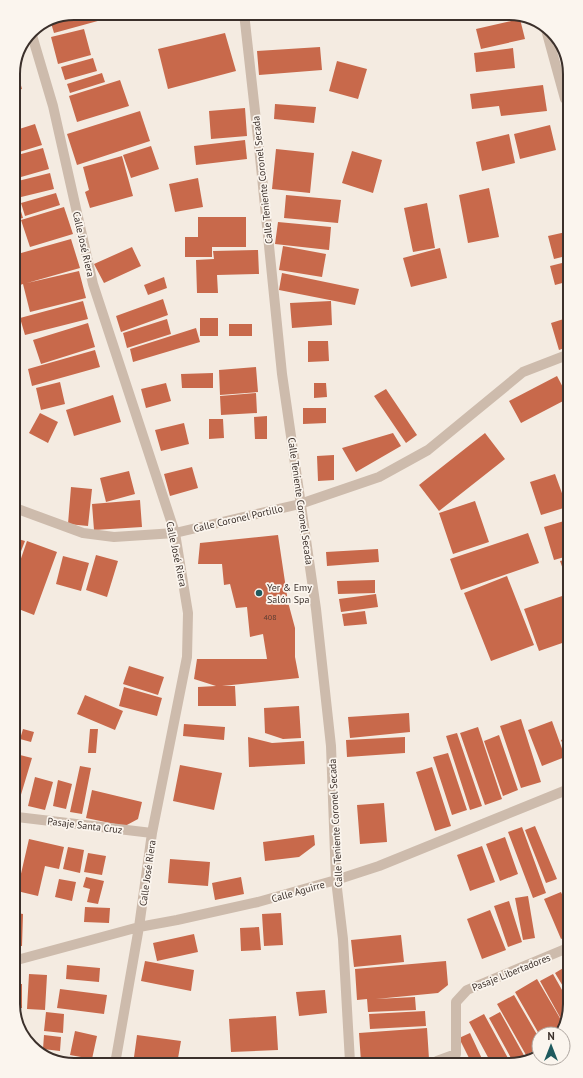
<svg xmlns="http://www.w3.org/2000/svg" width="583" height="1078" viewBox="0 0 583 1078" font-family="'PT Sans',sans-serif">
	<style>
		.building { fill: #c8694b }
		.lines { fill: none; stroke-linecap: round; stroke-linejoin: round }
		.street { stroke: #cdbbac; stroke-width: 10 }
		.poi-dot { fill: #1f5a5e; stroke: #fbf5ee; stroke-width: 1.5 }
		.labels { text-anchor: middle; stroke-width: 3.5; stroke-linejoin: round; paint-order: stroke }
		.number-label { font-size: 8px; fill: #5e3e33 }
		.street-label { font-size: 10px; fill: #3b302b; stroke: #fbf5ee }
		.poi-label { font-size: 10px; fill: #3b302b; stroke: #fbf5ee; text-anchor: start }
		.rim { fill: none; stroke: #3b302b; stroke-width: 2 }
	</style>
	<rect width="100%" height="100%" fill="#f4ebe1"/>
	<path class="building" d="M74,13h29l2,6 -51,14 -3,-10z
		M520,19l5,20 -44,10 -5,-20z
		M84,29l7,26 -33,9 -7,-27z
		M225,33l11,38 -68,18 -10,-40z
		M320,47l2,23 -63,5 -2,-24z
		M513,48l2,20 -39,4 -2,-19z
		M93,58l4,13 -32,9 -4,-13z
		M337,61l30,8 -9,30 -29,-8z
		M16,64l2,7 -5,2v-2z
		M102,73l3,9 -35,11 -3,-9z
		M18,75l4,14 -9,2v-15z
		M120,80l9,26 -52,16 -8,-26z
		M543,85l4,26 -46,5 -2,-10 -27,3 -2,-15z
		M275,104l41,3 -2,16 -40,-4z
		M245,108l2,28 -36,3 -2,-28z
		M140,111l10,30 -73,24 -10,-31z
		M35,124l7,21 -26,8 -3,-9v-13z
		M550,125l6,25 -36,9 -6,-25z
		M509,134l6,29 -33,8 -6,-29z
		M245,140l2,19 -51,6 -2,-19z
		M151,146l8,23 -28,9 -8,-23z
		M43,148l6,21 -35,10v-23z
		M276,149l38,4 -4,40 -38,-4z
		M352,151l30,9 -9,33 -31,-10z
		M122,156l11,40 -43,12 -5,-16 4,-2 -6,-23z
		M50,173l4,16 -37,9 6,20 -9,2v-38z
		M198,178l5,29 -28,5 -6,-28z
		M489,188l10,49 -31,6 -9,-48z
		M56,193l4,12 -35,11 -4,-13z
		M286,195l55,5 -3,23 -54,-5z
		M427,203l8,45 -22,4 -9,-44z
		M64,207l9,27 -43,13 -9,-27z
		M198,217h48v30h-34v10h-27v-20h13z
		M278,222l53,5 -2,23 -54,-6z
		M566,232v24l-12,3 -6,-23z
		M71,239l9,29 -53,15 52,-12 7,27 -56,14 -7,-28 -6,2 -3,-12v-19z
		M283,246l43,8 -4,23 -43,-7z
		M132,247l9,19 -37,17 -10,-19z
		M440,248l7,30 -36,9 -8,-29z
		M258,250l1,24 -42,1 1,18h-21l-1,-33 18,-1 -1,-8z
		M566,262v20l-11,3 -5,-19z
		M282,273l77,16 -4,16 -76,-15z
		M164,277l3,11 -19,7 -4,-10z
		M163,299l5,16 -47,17 -5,-16z
		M83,301l5,18 -63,16 -5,-17z
		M331,301l1,24 -40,3 -2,-25z
		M200,318h18v18h-18z
		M567,318v29l-8,3 -8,-27z
		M167,319l4,15 -44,14 -4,-15z
		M88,323l7,24 -54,17 -8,-24z
		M229,324h23v12h-23z
		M196,328l4,14 -67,20 -3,-13z
		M308,341h20l1,20 -21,1z
		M95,350l5,17 -68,19 -4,-17z
		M256,367l2,25 -38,3 -1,-25z
		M213,373v15h-31l-1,-14z
		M557,376l10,19v4l-46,24 -12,-22z
		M567,376v13l-4,-11z
		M60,382l5,22 -24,6 -5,-22z
		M166,383l5,18 -25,7 -5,-19z
		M314,383h12l1,14 -13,1z
		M386,389l31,46 -11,8 -32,-47z
		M256,393l1,20 -36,2 -1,-19z
		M113,395l8,27 -47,14 -8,-26z
		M303,408h23v15l-23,1z
		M40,413l18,9 -10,21 -19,-10z
		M267,416v23h-12l-1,-22z
		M209,419h14l1,19 -15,1z
		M184,423l5,21 -28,7 -6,-21z
		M393,433l8,13 -45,26 -14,-24z
		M485,433l20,26 -66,52 -20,-26z
		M334,455v25l-16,1 -1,-25z
		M192,467l6,21 -28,8 -6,-22z
		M129,471l6,23 -29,8 -6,-24z
		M555,474l12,33 -26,8 -11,-33z
		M71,487l21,2 -4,37 -20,-2z
		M140,500l2,27 -48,3 -2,-26z
		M475,501l14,41 -36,12 -14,-41z
		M564,521l4,14v21l-14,4 -10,-33z
		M528,533l11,30 -78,27 -11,-31z
		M278,535l10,67 7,26v29l4,21 -77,8h13l1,20h-38v-19l18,-1 -22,-7 3,-20h70l-4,-25 -13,3 -3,-30 -11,1 -6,-24 -6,1 -2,-21h-24l2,-21z
		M15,538l10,3 -9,23z
		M27,541l30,11 -23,63 -18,-7v-35z
		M378,549l1,13 -52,4 -1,-14z
		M96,555l22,6 -11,36 -21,-7z
		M63,556l26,7 -8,28 -25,-7z
		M568,559v24l-8,-22z
		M507,576l27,69 -43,16 -27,-68z
		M375,580v13l-37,1 -1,-13z
		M376,594l2,13 -37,5 -2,-13z
		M568,594v47l-29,10 -15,-42z
		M365,611l2,13 -23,2 -2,-12z
		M129,666l35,11 -6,18 -35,-11z
		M124,687l38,11 -5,18 -38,-10z
		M85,695l38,16 -8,19 -38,-16z
		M299,706l2,32 -18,1 -18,-6 -1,-25z
		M409,713l1,19 -60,6 -2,-21z
		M521,719l20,63 -20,6 -21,-62z
		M552,721l13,36 -23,9 -14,-36z
		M184,724l41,3 -1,13 -41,-4z
		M478,727l24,72 -17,6 -25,-72z
		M23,729l11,3 -3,10 -11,-3z
		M90,729h8l-2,24h-8z
		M457,733l25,73 -12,4 -24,-74z
		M499,735l19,55 -15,6 -19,-55z
		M248,737l24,6 32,-2 1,23 -56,3z
		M405,737v16l-58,4 -1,-17z
		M569,737v21l-8,-18z
		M448,753l19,57 -15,5 -19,-58z
		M16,754l16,4 -15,50z
		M180,765l42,8 -8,37 -41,-9z
		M80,766l11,2 -9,46 -12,-2z
		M432,767l19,59 -16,5 -19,-59z
		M35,777l18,5 -8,28 -17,-4z
		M58,780l14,4 -6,25 -13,-3z
		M92,790l50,12 -4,17 -13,7 -39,-8z
		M384,803l3,39 -27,2 -3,-39z
		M535,826l22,53 -11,4 -21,-53z
		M522,827l24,66 -13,5 -25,-66z
		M314,835l1,10 -16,12 -34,4 -2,-19z
		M505,837l13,37 -18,7 -14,-37z
		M29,839l35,8 -5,22 -14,-3 -7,30 -21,-5z
		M482,846l13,36 -25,9 -13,-36z
		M68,847l16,3 -4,23 -17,-4z
		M88,853l18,3 -4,19 -18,-3z
		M170,859l40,3 -2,24 -40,-3z
		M86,877l18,4 -6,23 -11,-2 3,-13 -7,-2z
		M241,877l3,17 -29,6 -3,-17z
		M59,879l17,3 -4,19 -17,-4z
		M561,892l9,21v22l-9,4 -17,-40z
		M528,896l7,42 -12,2 -8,-42z
		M569,896l1,9 -4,-8z
		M509,901l13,41 -14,5 -14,-41z
		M85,907l25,1 -1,15 -25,-1z
		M490,910l16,40 -24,9 -15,-40z
		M17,913l6,1 -1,32h-5z
		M281,913l2,32 -19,1 -2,-32z
		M259,927l2,23 -20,1 -1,-23z
		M194,934l4,18 -41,9 -4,-18z
		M401,935l3,27 -50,5 -3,-27z
		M145,961l49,9 -3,21 -50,-10z
		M446,961l2,24 -10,8 -62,6 39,-2 1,13 -48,2 -1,-13 -10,1 -2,-31z
		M570,964v34l-15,-25z
		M67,965l33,3 -1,14 -33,-3z
		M29,974l18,1 -2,35 -18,-1z
		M553,974l17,30 -4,12 -5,3 -21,-38z
		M537,979l27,46 -3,9h-22l-24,-42z
		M18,984h4v24h-4z
		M60,989l47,6 -3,19 -47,-6z
		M325,990l2,23 -28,3 -3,-24z
		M514,995l25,43v10l-13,7 -29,-51z
		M425,1011l1,15 -56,3 -1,-15z
		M46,1012l18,2 -1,19 -19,-2z
		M500,1012l26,47 -2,1h-12l-23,-42z
		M484,1014l25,46 -19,1 -21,-39z
		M276,1016l2,34 -47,2 -2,-33z
		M427,1028l2,31 -68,3 -2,-29z
		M75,1031l22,5 -5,23 -22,-4z
		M470,1033l13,28h-20l6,-3 -10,-20z
		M44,1035l17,2 -1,14 -17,-2z
		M137,1035l44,6 -4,23 -43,-7z
		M41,1051l39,14h-9l-31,-10z"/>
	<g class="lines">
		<path class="street" d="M244,13l15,134 23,227 34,235 15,137 5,134 7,59 7,123
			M545,26l20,73
			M31,32l22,74 40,178 82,249 13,80 -1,44 -35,176 -13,94 -24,137
			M15,508l68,25 31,4 61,-4 125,-29 79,-27 49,-27 95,-78 44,-17
			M17,817l135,16
			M17,960l122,-33 38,-7 81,-18 78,-22 43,-14 190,-77
			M437,1061l19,-7v-52l11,-12 103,-43"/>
	</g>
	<circle class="poi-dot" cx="259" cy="593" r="4"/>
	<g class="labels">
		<g class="number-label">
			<text x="270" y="620">408</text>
		</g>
		<g class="street-label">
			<text transform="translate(262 180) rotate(-96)" y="4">Calle Teniente Coronel Secada</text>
			<text transform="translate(84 244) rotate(77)" y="4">Calle José Riera</text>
			<text transform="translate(301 501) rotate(82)" y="4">Calle Teniente Coronel Secada</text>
			<text transform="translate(238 518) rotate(-13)" y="4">Calle Coronel Portillo</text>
			<text transform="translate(177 554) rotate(78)" y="4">Calle José Riera</text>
			<text transform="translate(335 823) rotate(-93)" y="4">Calle Teniente Coronel Secada</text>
			<text transform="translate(85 825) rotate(7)" y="4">Pasaje Santa Cruz</text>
			<text transform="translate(147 873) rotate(-82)" y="4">Calle José Riera</text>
			<text transform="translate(298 891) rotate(-16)" y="4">Calle Aguirre</text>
			<text transform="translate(511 972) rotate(-22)" y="4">Pasaje Libertadores</text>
		</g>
		<g class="poi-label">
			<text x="267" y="591">Yer &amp; Emy<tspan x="267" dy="12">Salón Spa</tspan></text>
		</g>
	</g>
	<path d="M0 0H583V1078H0ZM74 20H509A54 54 0 0 1 563 74V1004A54 54 0 0 1 509 1058H74A54 54 0 0 1 20 1004V74A54 54 0 0 1 74 20Z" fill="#fbf5ee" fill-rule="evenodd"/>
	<path class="rim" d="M74 20H509A54 54 0 0 1 563 74V1004A54 54 0 0 1 509 1058H74A54 54 0 0 1 20 1004V74A54 54 0 0 1 74 20Z"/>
	<g transform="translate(551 1046)"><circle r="19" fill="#fbf5ee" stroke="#aea6a0"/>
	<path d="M0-3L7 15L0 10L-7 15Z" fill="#1f5a5e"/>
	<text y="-6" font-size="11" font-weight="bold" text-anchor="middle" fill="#3b302b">N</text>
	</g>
</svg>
